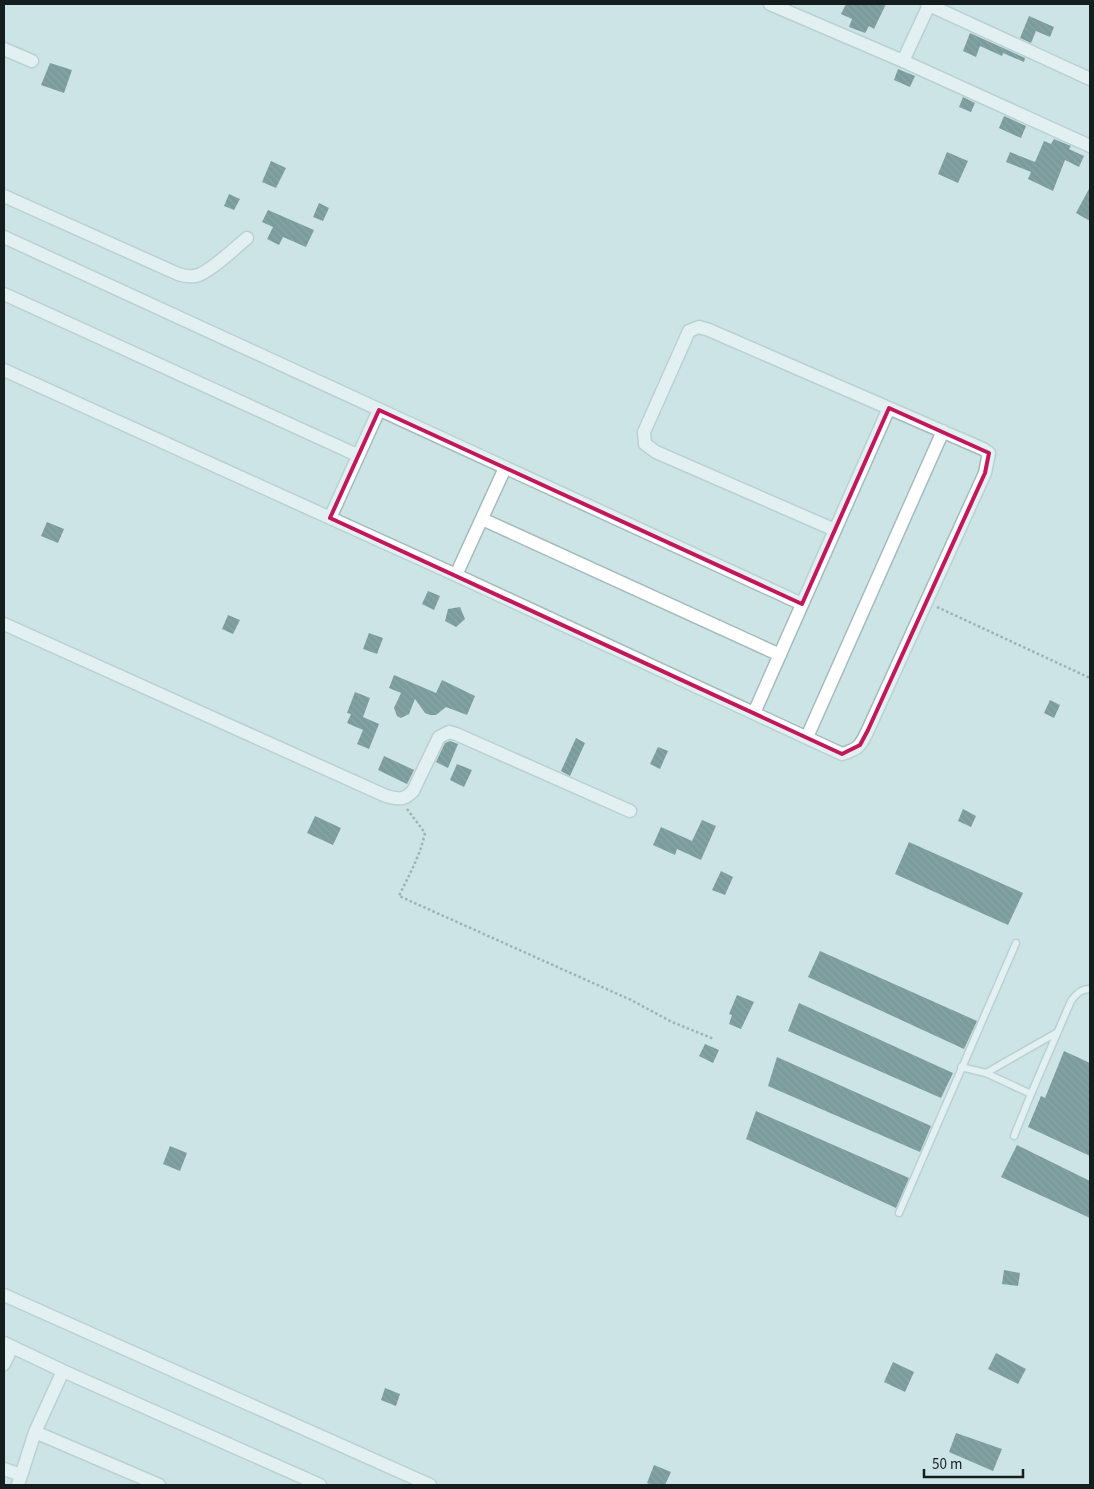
<svg xmlns="http://www.w3.org/2000/svg" width="1094" height="1489" viewBox="0 0 1094 1489" font-family="'Source Sans 3',sans-serif">
	<style>
		.building { fill: url(#building-back-hatch) }
		.lines { fill: none; stroke-linecap: round; stroke-linejoin: round }
		.lane-casing { stroke: #a4bbbc; stroke-width: 9 }
		.street-casing { stroke: #a4bbbc; stroke-width: 15 }
		.path { stroke: #677778; stroke-width: 2.5; stroke-dasharray: 2.5 2.5; stroke-linecap: butt }
		.lane { stroke: #fff; stroke-width: 6 }
		.street { stroke: #fff; stroke-width: 12 }
		.marked { fill: none; stroke: #c2185b; stroke-width: 4; stroke-linejoin: round }
	</style>
	<defs>
		<pattern id="building-back-hatch" width="6" height="6" patternUnits="userSpaceOnUse" patternTransform="scale(1.25)"><rect width="6" height="6" fill="#194345"/><path d="M-1 5l2 2M0 0l6 6M5-1l2 2" fill="none" stroke="#395b5d"/></pattern>
	</defs>
	<rect width="100%" height="100%" fill="#cce4e5"/>
	<path class="building" d="M846,4h40l-12,25 -5,-3 -4,7 -16,-6 3,-8 -11,-5z
		M1029,16l25,11 -4,10 -14,-6 -5,12 -11,-5z
		M970,33l55,25 -1,4 -21,-9 -1,3 -22,-10 -4,11 -13,-6z
		M50,63l22,7 -8,23 -23,-8z
		M898,69l17,7 -5,11 -16,-7z
		M963,97l12,6 -4,9 -12,-5z
		M1004,116l22,10 -5,12 -22,-10z
		M1054,139l17,7 -2,3 15,7 -5,11 -14,-7 -12,31 -25,-12 3,-7 -25,-10 4,-10 25,10 9,-21 7,3z
		M947,152l21,9 -10,22 -20,-9z
		M271,161l15,7 -10,20 -14,-6z
		M1090,187v34l-14,-8z
		M229,194l11,5 -6,11 -10,-4z
		M319,203l10,5 -6,13 -10,-4z
		M268,210l46,20 -8,17 -23,-10 -4,8 -12,-6 6,-12 -11,-5z
		M47,522l17,7 -6,14 -17,-7z
		M428,591l12,5 -6,14 -12,-6z
		M460,607l5,12 -9,8 -11,-6 3,-12z
		M228,615l12,5 -7,14 -11,-5z
		M369,633l14,5 -6,16 -14,-5z
		M394,675l42,18 6,-13 33,16 -8,19 -21,-8 -10,8h-6l-5,-2 -10,-14 -6,15 -8,4 -4,-2 -3,-8 7,-15 -12,-5z
		M355,692l15,6 -7,19 16,7 -10,25 -12,-5 6,-14 -16,-7 4,-9 -4,-1z
		M1050,700l10,5 -6,13 -10,-5z
		M576,738l9,5 -15,33 -9,-5z
		M450,741l8,3 -10,24 -12,-6 9,-19z
		M658,747l10,4 -8,18 -10,-5z
		M384,756l30,14 -7,14 -29,-14z
		M457,764l15,6 -8,17 -14,-7z
		M963,809l13,7 -5,11 -13,-6z
		M315,816l26,12 -8,17 -26,-12z
		M702,820l14,6 -15,34 -24,-11 -2,6 -22,-10 8,-18 31,14z
		M909,842l114,51 -15,32 -113,-51z
		M721,871l12,6 -8,18 -13,-5z
		M820,951l157,70 -13,28 -156,-72z
		M737,995l17,7 -13,27 -12,-5 3,-9 -3,-1z
		M799,1003l154,70 -12,25 -153,-67z
		M705,1044l14,6 -6,13 -14,-7z
		M1064,1051l26,12v93l-62,-29 13,-31 4,2z
		M777,1057l154,69 -11,26 -152,-66z
		M756,1111l153,67 -13,30 -150,-69z
		M1017,1145l73,36v37l-89,-41z
		M170,1146l17,7 -7,18 -17,-7z
		M1004,1270l16,3 -2,13 -16,-2z
		M996,1353l30,16 -8,15 -30,-15z
		M893,1362l21,10 -9,20 -21,-10z
		M385,1388l15,6 -4,12 -15,-6z
		M956,1433l46,16 -9,22 -44,-19z
		M654,1465l17,7 -6,13h-12l-6,-2z"/>
	<g class="lines">
		<g class="lane-casing">
			<path id="lane" d="M961,1067l25,6 70,-40
				M986,1073l45,21 40,-93c5,-7 10,-12 19,-12
				M1014,1136l17,-42
				M899,1213l117,-270"/>
		</g>
		<g class="street-casing">
			<path id="street" d="M770,4l133,57 187,85
				M927,4l163,75
				M4,49l28,12
				M903,61l26,-56
				M4,196l174,78c6,2 11,3 17,2 13,-2 40,-28 52,-38
				M4,237l798,367
				M4,294l353,161
				M4,370l452,205 386,179c17,-5 19,-9 26,-24l117,-257 4,-20 -6,-4 -274,-119 -10,-3 -10,4 -45,101 1,12 11,8 179,78
				M330,518l49,-108
				M482,519l298,136
				M456,575l49,-107
				M4,624l382,172c13,3 17,5 27,-5l26,-54 10,-5 7,2 174,77
				M754,713l135,-305
				M807,737l136,-306
				M4,1295l426,190
				M4,1343l59,28 257,114
				M4,1364l8,-17
				M35,1432l124,53
				M4,1469l17,6
				M18,1485l17,-53 28,-61"/>
		</g>
		<path class="path" d="M937,607l153,71
			M407,809l18,24c-5,23 -16,42 -26,63l232,104 41,22 42,17"/>
		<use href="#lane" class="lane"/>
		<use href="#street" class="street"/>
	</g>
	<path d="M0 0H1094V1489H0ZM889,408l100,45 -4,20 -117,257 -8,15 -18,9 -512,-236 49,-108 423,194z" fill="#cce4e5" fill-opacity=".55" fill-rule="evenodd"/>
	<path class="marked" d="M889,408l100,45 -4,20 -117,257 -8,15 -18,9 -512,-236 49,-108 423,194z"/>
	<rect width="1094" height="1489" fill="none" stroke="#151e1e" stroke-width="10"/>
	<path d="M924 1469v8h99v-8" fill="none" stroke="#151e1e" stroke-width="2.5"/>
	<text x="932" y="1469" font-size="15" fill="#151e1e" stroke="#cce4e5" stroke-width="4" paint-order="stroke">50 m</text>
</svg>
